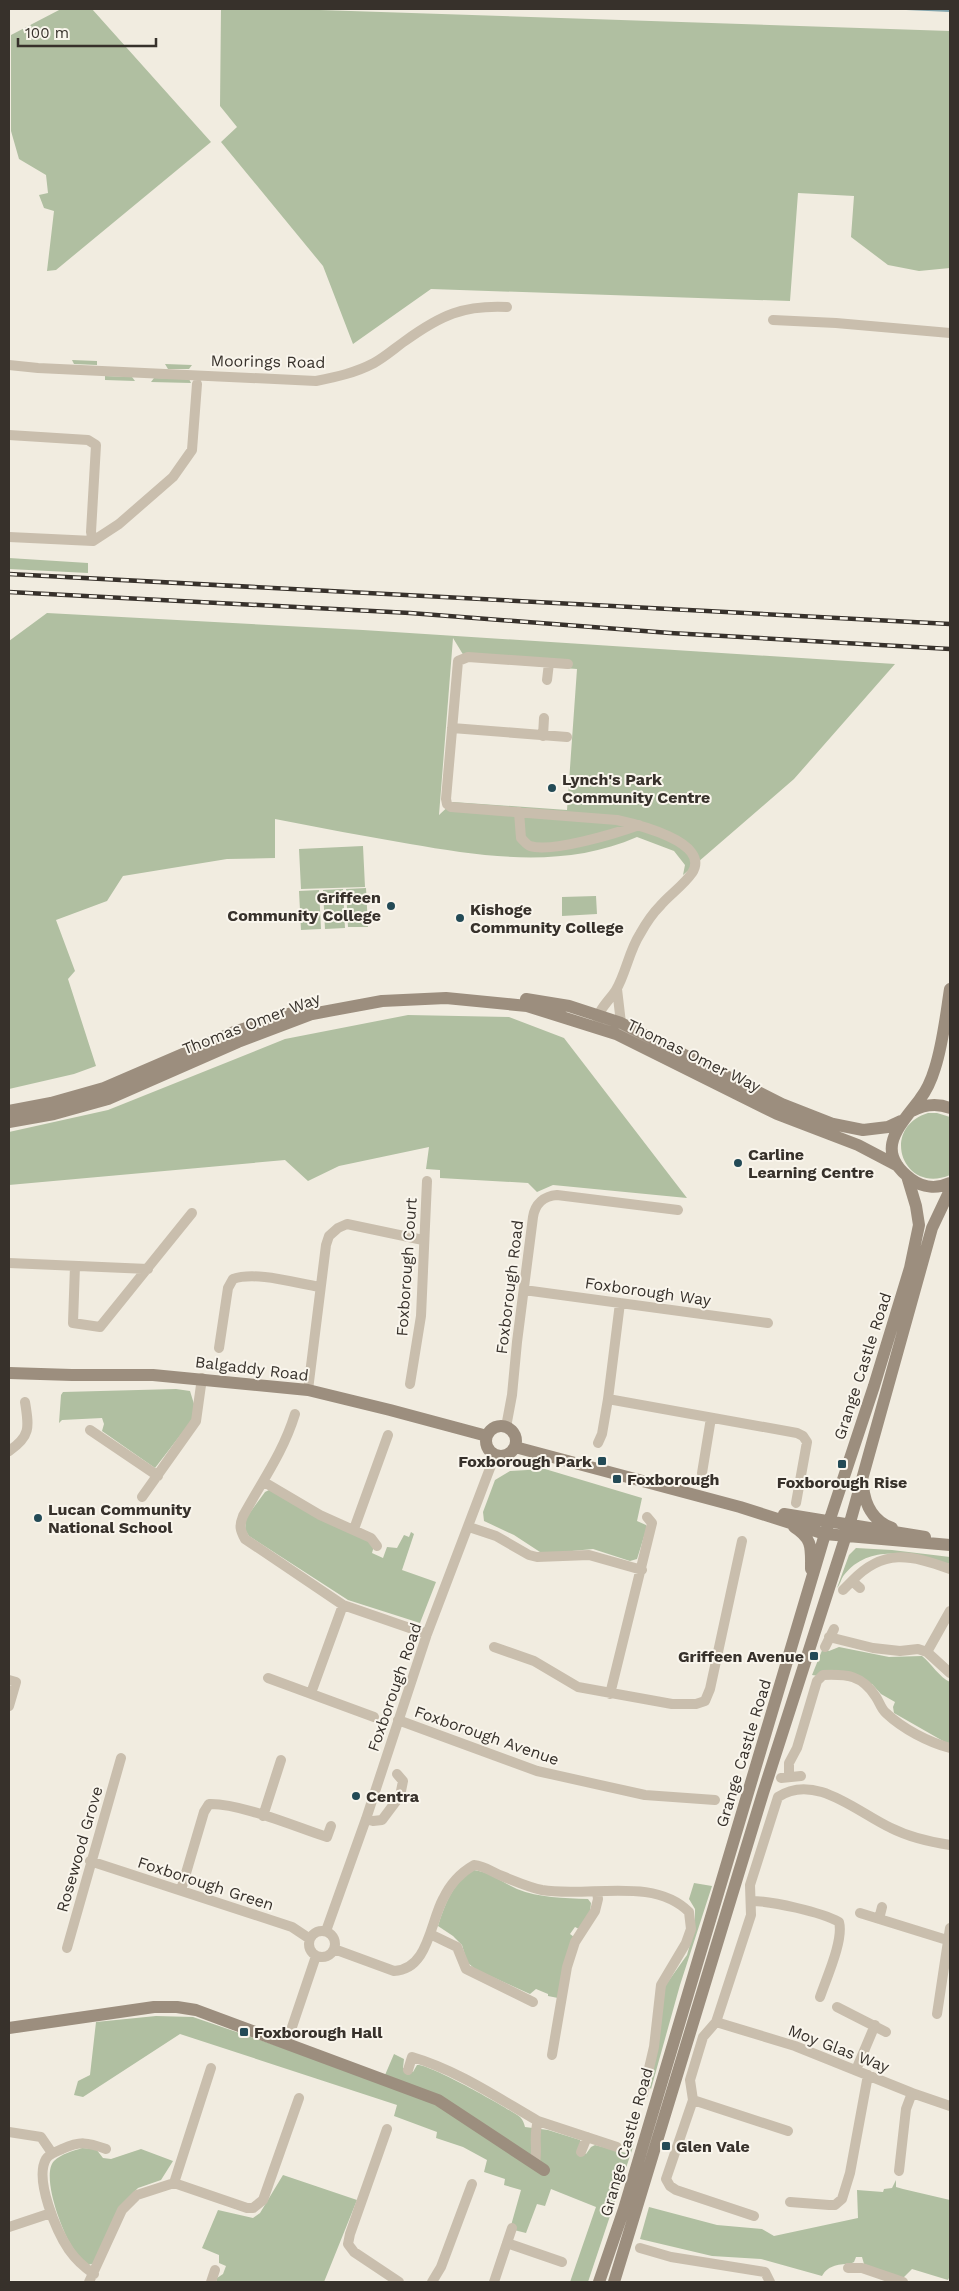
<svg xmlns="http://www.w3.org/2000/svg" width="959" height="2291" viewBox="0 0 959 2291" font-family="'Work Sans',sans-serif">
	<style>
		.green { fill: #b0bfa1; fill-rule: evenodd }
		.water { fill: #81a3ac }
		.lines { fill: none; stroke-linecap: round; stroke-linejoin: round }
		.street { stroke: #c9bead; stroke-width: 10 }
		.secondary { stroke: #9c8e7e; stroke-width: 12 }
		.rail-casing { stroke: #37312b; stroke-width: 4.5 }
		.rail { stroke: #f9f5ec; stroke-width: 2.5; stroke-dasharray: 8; stroke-linecap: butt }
		.poi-dot { fill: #234a56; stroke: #f9f5ec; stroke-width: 2 }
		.labels { text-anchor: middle; stroke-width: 4; stroke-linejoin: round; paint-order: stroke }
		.street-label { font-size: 16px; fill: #37312b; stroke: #f9f5ec }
		.poi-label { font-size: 16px; font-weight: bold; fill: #37312b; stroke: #f9f5ec; text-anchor: start }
	</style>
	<rect width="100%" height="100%" fill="#f1ece0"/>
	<path class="green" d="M61,9h31l119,133 -155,128 -9,1 7,-60 -10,-3 -5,-13 9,-2 -2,-18 -27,-16 -8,-28v-96z
		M221,9h69l660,22v237l-31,3 -31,-6 -37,-28 3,-41 -56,-3 -8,108 -359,-12 -78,55 -30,-78 -102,-124 16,-15 -17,-21z
		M72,360l25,1v4l-23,-1z
		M165,364l27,1 -3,4h-21z
		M105,376l27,1 3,4 -30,-1z
		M154,378l35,1 2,4 -40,-1z
		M9,558l79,5v10l-79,-4z
		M47,613l316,17 532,34 -101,115 -111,96 2,-10 -11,-14 -37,-14c-73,32 -151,20 -227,7 -45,-8 -90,-16 -135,-25v39l-48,1 -104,17 -16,25 -51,19 19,51 -7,8 28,87 -22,8 -65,15v-448zM453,638l14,23 110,8 -10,141 -114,-8 -14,13z
		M363,846l2,41 -64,2 -2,-40z
		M366,888l2,39h-20l-2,-38z
		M343,889l2,39 -20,1 -2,-39z
		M319,890l2,39 -20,1 -2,-39z
		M596,896l1,18 -35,2v-19z
		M408,1015l101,2 55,21 123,160 -134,-13 -16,7 -9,-9 -88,-5v-8l-14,-1 3,-22 -90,19 -31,15 -23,-21 -276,25v-53l99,-22 177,-71z
		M928,1113h9l13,4v58c-47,20 -71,-47 -22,-62z
		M176,1389l14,2 4,13 -2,16 -37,48 -53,-37 2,-7 -2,-6 -40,2 -3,3 2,-28 2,-3z
		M545,1469l97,29 -5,23 9,4v5l-9,29 -7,2 -37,-12 -42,4 -11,-1 -26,-17 -30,-14 -1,-9 12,-32 15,-9z
		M269,1490l103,52 2,4 -2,7 11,5 4,-11 10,1 7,-13 5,2 2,-5 3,2 -12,36 34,12 -16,41 -72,-23 -99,-64 -4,-6 1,-12 19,-26z
		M856,1548l36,2 58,7v7c-35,-7 -78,-24 -106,11 -3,4 -4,10 -7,13l12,-33z
		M839,1647l50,10 33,-1c9,7 18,22 28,26v63l-56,-32 -1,-6 2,-5 -14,-8 -9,-10 -60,-9 11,-27 6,3z
		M474,1870c16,2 29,13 43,19 22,9 47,9 71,10l3,4 -1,9 -11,17 -4,-2 -5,7 4,3 -16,61 -10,-2v-2l-12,-5 -6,5 -55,-25 -8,-7 -5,-17 -9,-9 -15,-10c7,-22 15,-44 36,-56z
		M694,1883l18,3 -32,99 -29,104 -4,-4 18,-99 22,-31 4,-14 4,-15v-17l-6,-10z
		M156,2016l37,1 189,65 12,-28 10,5 -1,9 10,4 4,-7c11,-2 91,43 103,52 3,3 4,6 5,10l23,3 32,10v12l6,2 5,-7 4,-2 31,8 8,-9 -46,138h-18l26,-75 -45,-18 -6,17 -8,-2 -11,29 -16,-4 11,-39 -17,-5 1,-6 -21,-7 3,-12 -24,-13 -27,-9 1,-6 -43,-16 3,-11 -217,-71 -97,63 -9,-2 4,-14 12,-6 6,-53z
		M82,2148l14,1 7,9 8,1 30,-10 32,12 -12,19 -23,8 -18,18 -24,57 -9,2c-6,-7 -13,-14 -17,-22 -9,-15 -29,-68 -16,-82 7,-7 19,-10 28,-13z
		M283,2175l74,25 -33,82h-108l1,-4 6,-4 3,-8 -7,-3v-8l-17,-7 16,-38 35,8 7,-5z
		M896,2180v7l7,2 47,11v76l-2,4 -36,-11 -9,9 -39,-14 -2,-7h-6l-2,5 -2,1c-13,2 -23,1 -30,13l-61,-17 -49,-3 -72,-17 9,-32 68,18 45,4 12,7 84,-18 -1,-28 26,2 1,-3 8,-1z"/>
	<path class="water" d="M884,9h66v3z"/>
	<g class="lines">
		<path class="street" d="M773,320l63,3 114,10
			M9,365l29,3 278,13c20,-4 39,-8 58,-18 11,-6 21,-15 31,-22 36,-26 58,-36 102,-34
			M9,435l79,5 8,5 -5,87 2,9
			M9,537l84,4 26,-17 54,-47 19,-27 5,-66
			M568,664l-100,-7 -10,4 -12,138 1,5 4,3 166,13c18,4 95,22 75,53 -9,13 -23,22 -32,33 -8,8 -15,19 -20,28 -11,17 -14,39 -24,56 -6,10 -20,21 -18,33
			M547,680l2,-17
			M452,728l115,9
			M543,736l1,-18
			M519,812l2,26c3,3 6,7 9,8 22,7 87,-13 109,-21
			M617,989l4,34
			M9,1263l139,6
			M75,1266l-2,57 27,4 92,-114
			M524,1290l244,33
			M219,1348l9,-60 5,-9c23,-8 62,4 87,8
			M410,1384l11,-68 6,-135
			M308,1390l18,-145 3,-9 9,-8 9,-4 76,16
			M608,1399l189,34 6,3 4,6 -11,61
			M295,1414c-12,39 -33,67 -52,102 -4,10 -3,14 2,23l98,66 84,29
			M506,1427l6,-32 5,-53 16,-125c2,-13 11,-21 24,-22l121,15
			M90,1430l68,46
			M598,1443l4,-9 6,-35 12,-96
			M9,1451c22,-15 20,-24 16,-49
			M702,1473l9,-55
			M264,1482l56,33 51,23 6,8
			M142,1497l54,-76 6,-43
			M469,1527l27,9 33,19 8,2 52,-2 53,15
			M354,1529l34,-94
			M852,1581c31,-33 59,-26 98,-12
			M843,1590l9,-9 8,7
			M829,1637l44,11 27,3 18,-2 9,3 23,21
			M494,1647l40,14 44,26 94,17h24l9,-3 5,-12 32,-148
			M825,1647l9,-18
			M927,1652l23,-41
			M268,1678l106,39
			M9,1680l7,2 -7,24
			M311,1693l32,-88
			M610,1694l42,-171 -5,-6
			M398,1720l139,51 108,24 70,5
			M789,1776v-13l8,-15 20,-67 6,-6c24,-1 39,0 53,22 4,6 5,12 10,16 17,16 42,29 64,35
			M781,1778l20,-2
			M263,1816l18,-56
			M366,1819l7,2 9,-1 18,-24 3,-15 -6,-7
			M90,1861l202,66 18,12
			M181,1890l23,-78 5,-8c31,-1 87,23 118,33l4,-11
			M751,1901c21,0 70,11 88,21 5,18 -13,57 -19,75
			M860,1913l87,27
			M879,1919l3,-12
			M309 1944a13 13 0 1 1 26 0a13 13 0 1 1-26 0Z
			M326,1931l40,-112 61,-185 68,-179
			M430,1934l27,13 9,22 67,33
			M67,1948l54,-190
			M334,1949l60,22c34,-1 36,-48 49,-72 7,-15 17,-26 31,-34 11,1 18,7 28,11 13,5 26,11 40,14 46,8 111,-14 147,22l2,17 -5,14 -25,42 -7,62 -11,47
			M837,2007l49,25
			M937,2014l13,-86
			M716,2022l79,24 117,47 38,13
			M285,2042l6,-12 25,-74
			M552,2055l15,-88 8,-25 20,-31 3,-12 -1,-7
			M408,2070l4,-13c45,13 86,41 126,64 -5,15 0,28 -3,42
			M856,2070l19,-45
			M693,2100l95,31
			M538,2121l79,26
			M387,2129l-37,105 -2,10 6,8 45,30
			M9,2132l32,5 11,16
			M581,2152l6,-15
			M899,2171l7,-62 6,-16
			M174,2183l73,25h6l10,-8 36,-102
			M174,2183l37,-115
			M790,2202l39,3h6l7,-6 8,-26 18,-98
			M754,2216l-78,-26 -6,-4 -4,-7 27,-79 -3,-20 13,-43 13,-15 3,-9 32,-98 -1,-30 28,-88c37,-25 80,16 113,31 18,9 39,14 59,17
			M9,2227l42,-14
			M507,2243l55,19
			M640,2248l31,9 94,15 5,10
			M848,2268h14l41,14
			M94,2274c-9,-6 -18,-14 -25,-24 -12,-18 -35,-70 -23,-91 3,-5 11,-8 16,-10 18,-8 25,-7 44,0
			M89,2282l33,-72 15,-15 37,-12
			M211,2282l4,-12
			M432,2282l9,-15 31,-83
			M494,2282l18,-54"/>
		<path class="secondary" d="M950,989c-4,26 -7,54 -15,79 -3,10 -8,22 -15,31 -19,26 -48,51 -9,80 12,9 26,10 39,4
			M526,999l43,7 52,17 161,81 51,20 30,6 25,-3 13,-6
			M9,1111l42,-8 53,-15 130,-56 67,-22
			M912,1111c13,-7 25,-8 38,-3
			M9,1122l45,-8 54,-15 130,-57 74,-28 70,-13 64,-3 81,8 89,28 161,80 81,31 40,21
			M9,1373l63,2h81l155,15 82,20 97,26
			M486 1441a15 15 0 1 1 30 0a15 15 0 1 1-30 0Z
			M515,1447l225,60 85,27 125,11
			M863,1486c2,20 10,35 29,42
			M784,1514l141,23
			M794,1527c19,12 17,21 17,42
			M9,2028l145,-21h23l19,3 242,90 106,70
			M599,2282l25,-73 201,-675 49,-148 36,-118 9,-43 -3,-19 -9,-30
			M614,2282l149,-489 86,-267 83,-298 18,-38"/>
		<g class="rail-casing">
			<path id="rail" d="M9,574l941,50
				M9,592l401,21 260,20 280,16"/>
		</g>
		<use href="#rail" class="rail"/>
	</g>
	<g class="poi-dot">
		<circle cx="552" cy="788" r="5"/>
		<circle cx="391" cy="906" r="5"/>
		<circle cx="460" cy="918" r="5"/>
		<circle cx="738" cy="1163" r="5"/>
		<rect x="597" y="1456" width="10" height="10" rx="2.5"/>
		<rect x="837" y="1459" width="10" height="10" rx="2.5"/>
		<rect x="612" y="1474" width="10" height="10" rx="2.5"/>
		<circle cx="38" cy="1518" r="5"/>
		<rect x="809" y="1651" width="10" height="10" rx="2.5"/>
		<circle cx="356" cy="1796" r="5"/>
		<rect x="239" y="2027" width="10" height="10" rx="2.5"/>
		<rect x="661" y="2141" width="10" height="10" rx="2.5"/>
	</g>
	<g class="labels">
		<g class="street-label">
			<text transform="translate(268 361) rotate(1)" y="6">Moorings Road</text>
			<text transform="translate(251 1023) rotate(-21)" y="6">Thomas Omer Way</text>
			<text transform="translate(694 1055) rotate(26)" y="6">Thomas Omer Way</text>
			<text transform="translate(406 1267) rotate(-86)" y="6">Foxborough Court</text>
			<text transform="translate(509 1287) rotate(-83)" y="6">Foxborough Road</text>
			<text transform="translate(648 1291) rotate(8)" y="6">Foxborough Way</text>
			<text transform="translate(862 1366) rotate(-72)" y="6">Grange Castle Road</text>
			<text transform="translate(252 1368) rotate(7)" y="6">Balgaddy Road</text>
			<text transform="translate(394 1687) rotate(-71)" y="6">Foxborough Road</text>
			<text transform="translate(487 1735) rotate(19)" y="6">Foxborough Avenue</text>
			<text transform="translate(743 1753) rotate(-73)" y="6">Grange Castle Road</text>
			<text transform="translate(79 1849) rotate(-74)" y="6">Rosewood Grove</text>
			<text transform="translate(206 1883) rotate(18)" y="6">Foxborough Green</text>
			<text transform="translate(839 2048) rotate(21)" y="6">Moy Glas Way</text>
			<text transform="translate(626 2142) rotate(-74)" y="6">Grange Castle Road</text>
		</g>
		<g class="poi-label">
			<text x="562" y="785">Lynch's Park<tspan x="562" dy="18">Community Centre</tspan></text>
			<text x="381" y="903" text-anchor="end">Griffeen<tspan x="381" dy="18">Community College</tspan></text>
			<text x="470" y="915">Kishoge<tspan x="470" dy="18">Community College</tspan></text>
			<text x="748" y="1160">Carline<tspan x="748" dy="18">Learning Centre</tspan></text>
			<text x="592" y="1467" text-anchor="end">Foxborough Park</text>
			<text x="627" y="1485">Foxborough</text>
			<text x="842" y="1488" text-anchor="middle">Foxborough Rise</text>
			<text x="48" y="1515">Lucan Community<tspan x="48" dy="18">National School</tspan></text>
			<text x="804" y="1662" text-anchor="end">Griffeen Avenue</text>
			<text x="366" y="1802">Centra</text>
			<text x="254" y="2038">Foxborough Hall</text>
			<text x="676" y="2152">Glen Vale</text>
		</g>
	</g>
	<rect width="959" height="2291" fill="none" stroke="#37312b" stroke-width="20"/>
	<path d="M18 38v8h138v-8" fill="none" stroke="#37312b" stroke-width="2.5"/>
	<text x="25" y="38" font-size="15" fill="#37312b" stroke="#f9f5ec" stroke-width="4" paint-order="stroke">100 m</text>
</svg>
